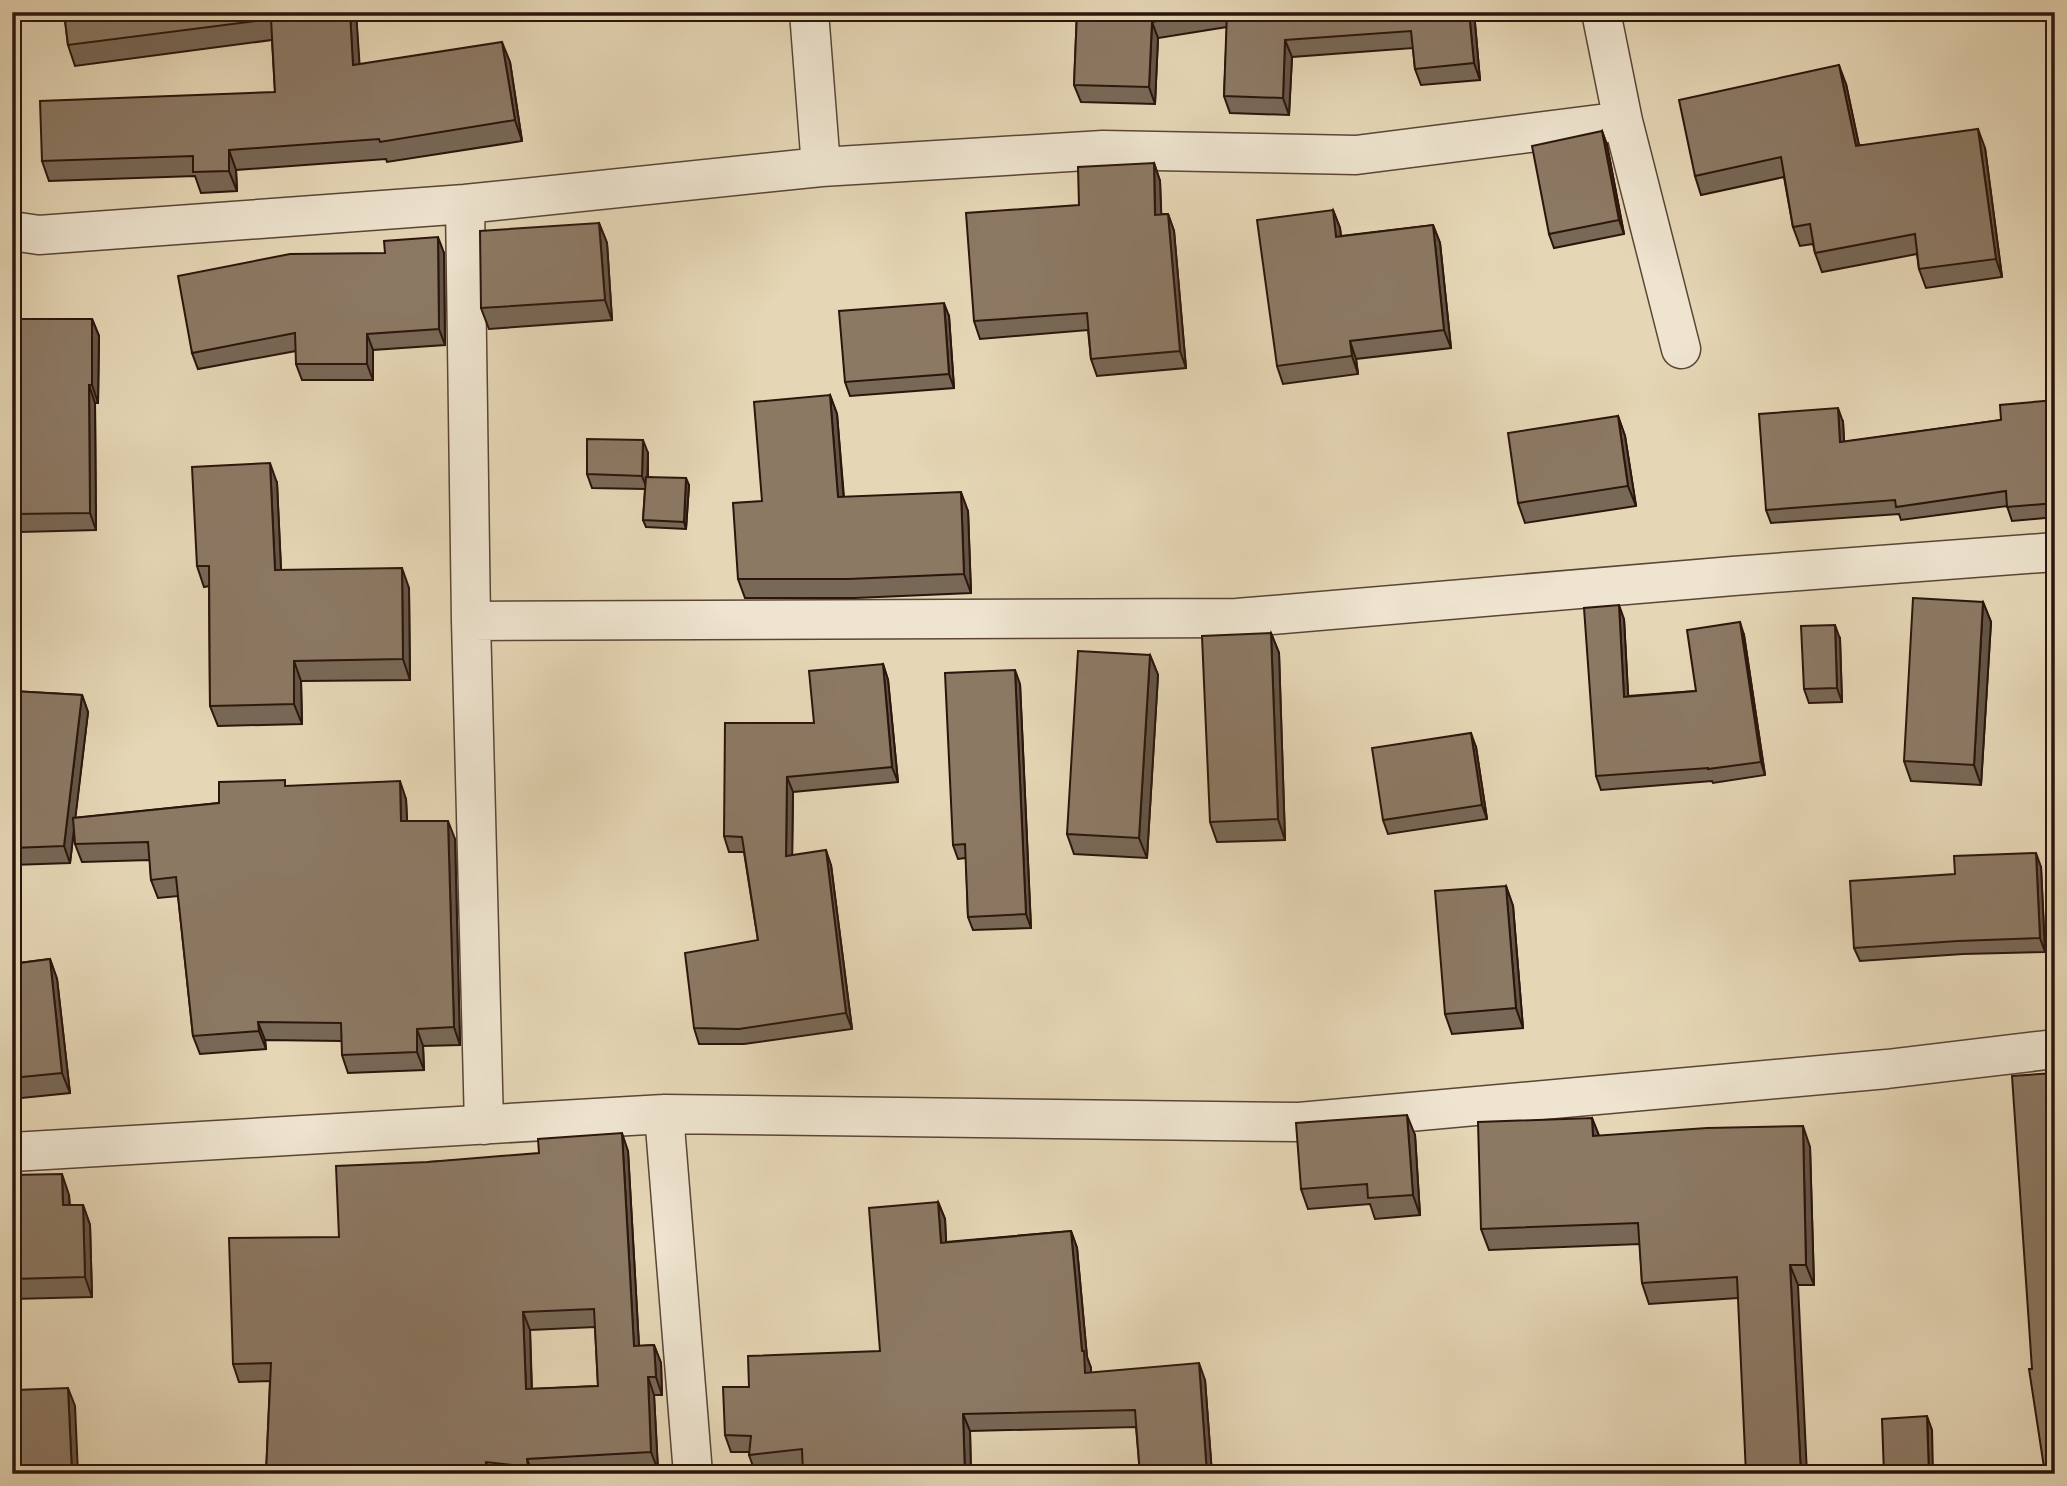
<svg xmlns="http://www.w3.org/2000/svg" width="2067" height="1486" viewBox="0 0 2067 1486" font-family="'IM FELL Great Primer',serif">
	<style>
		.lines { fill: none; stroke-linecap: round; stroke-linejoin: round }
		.street-casing { stroke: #5a4536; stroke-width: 41 }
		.street { stroke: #eee4cf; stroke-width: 38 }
		.wall { fill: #786856; stroke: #2c150c; stroke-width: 2; fill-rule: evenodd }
		.shaded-wall { fill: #625546; stroke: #2c150c; stroke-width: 2 }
		.building { fill: #8c7964; stroke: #2c150c; stroke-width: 2; fill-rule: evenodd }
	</style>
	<rect width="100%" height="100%" fill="#e5d6b5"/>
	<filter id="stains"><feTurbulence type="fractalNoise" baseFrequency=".00286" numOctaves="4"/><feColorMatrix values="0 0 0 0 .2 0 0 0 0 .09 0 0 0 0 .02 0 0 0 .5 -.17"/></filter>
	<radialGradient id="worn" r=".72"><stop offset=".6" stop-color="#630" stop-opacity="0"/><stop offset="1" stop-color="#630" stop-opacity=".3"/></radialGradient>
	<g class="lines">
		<g class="street-casing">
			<path id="street" d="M809,12l12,155
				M1601,12l22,109 58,228
				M465,204l6,417 13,504
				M12,231l27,4 426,-31 356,-37 282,-17 253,5 267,-34
				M471,621l766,-3 496,-42 322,-24
				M664,1114l29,360
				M12,1152l652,-38 635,8 588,-53 168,-20"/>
		</g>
		<use href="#street" class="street"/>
	</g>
	<path class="wall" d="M64,12h292l3,52 151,-2 12,79 -135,21 -1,-3 -150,11 1,21 -36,2 -6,-17 -146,5 -7,-20 233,-69 -3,-52 -197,26 -7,-21z
		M723,12h58l-55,8z
		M1077,12h397l6,68 -59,5 -6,-16 -2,-21 -121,9 -3,58 -59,-2 -6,-17 3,-69 -69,11 -3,66 -74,-2 -7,-17z
		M1846,84l13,61 126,3 17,129 -76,11 -7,-19 -2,-15 -95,18 -7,-19 -2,-9 -13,2 -7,-19 -9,-50 -83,18 -6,-19z
		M1602,131l5,14 17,89 -70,14 -5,-14z
		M1154,163l6,18 1,33h7l6,17 12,137 -89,8 -6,-17 -3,-29 -108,9 -6,-18z
		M1333,210l7,18 1,8 92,-11 7,18 11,105 -95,11 2,15 -75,10 -6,-18z
		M599,223l8,20 5,77 -123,9 -8,-21z
		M444,253l1,92 -72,5v30h-71l-6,-16v-13l-98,18 -6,-16z
		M949,316l5,72 -104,8 -5,-14z
		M12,319h80l7,17 -1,67h-3l1,127 -75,2 -6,-18 -1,-111h-2z
		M830,395l7,19 7,83 124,14 3,82 -116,5h-110l-7,-19 24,-78z
		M2055,400v117l-43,4 -5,-15 -106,14 -2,-6 -128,9 -5,-13 77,-88 1,20 157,-22z
		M1618,416l7,20 11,70 -111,17 -7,-20z
		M648,453v24l41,8 -3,44 -40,-2 -3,-7 2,-31 -53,-1 -5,-14z
		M277,483l4,87 128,18 1,92 -109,1 1,43 -84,2 -8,-20 -1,-120 -5,1 -7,-21z
		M1983,602l8,20 -10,163 -70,-4 -7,-20z
		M1624,619l4,77 68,-5 48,-56 21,140 -52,8 -1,-2 -111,9 -5,-14z
		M1271,633l8,20 6,187 -68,2 -7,-20z
		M1840,639l2,63 -33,1 -5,-14z
		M1150,655l8,20 -11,183 -73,-4 -7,-20z
		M883,664l5,16 10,102 -105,10 -1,63 39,10 21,164 -108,15h-45l-5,-16 64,-88 -14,-88h-15l-5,-16 90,-113z
		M1020,684l11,244 -58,2 -5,-13 -2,-59 -8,1 -5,-14z
		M12,691l70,4 6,17 -13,106 144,-15 68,-17 119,13 1,22 48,18 5,206 -37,1 1,24 -76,3 -6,-18v-14l-77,-1 1,9 -66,5 -7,-18 -15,-140 -20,2 -7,-18 -1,-20 -68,2 -7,-18 -1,-15 -4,34 -58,2z
		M1476,747l11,72 -99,15 -5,-14z
		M2041,867l4,85 -82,2 -103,7 -6,-13 101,-74z
		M1506,886l7,20 10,122 -71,6 -7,-20z
		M50,959l7,20 13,114 -58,6v-135z
		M1592,1118l7,18 211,11 4,138h-16l-60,13 -89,6 -7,-21 -2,-39 -151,6 -8,-21z
		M1415,1135l5,80 -45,4 -5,-15 -62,5 -7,-20z
		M628,1151l11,195 15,-1 7,18 1,32h-8l4,75 -73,4h-319l4,-93 -31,1 -6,-18 106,-127 89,-75zM595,1327l3,59 -66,3 -2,-59z
		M12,1175l57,20 1,10h13l7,20 2,72 -80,2z
		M938,1202l7,17 1,23 125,-11 6,17 10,109 4,11v5l114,7 7,94h-72l-4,-47 -166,4 1,43h-168v-7l-48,5 -6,-17 1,-3h-19l-6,-17 155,-84z"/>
	<path class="shaded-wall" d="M350,12h6l5,73 -8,-20z
		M1469,12h5l6,68 -6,-17z
		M1152,22l6,16 -3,66 -6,-17z
		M1285,40l7,17 -3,58 -6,-17z
		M502,42l8,20 12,79 -7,-21z
		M1839,65l7,19 17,81 -7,-19z
		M1978,129l7,19 17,129 -6,-18z
		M1602,131l5,14 17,89 -5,-14z
		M229,150l7,20 1,21 -8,-20z
		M1154,163l6,18 2,51 -7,-17z
		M1333,210l7,18 3,27 -7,-18z
		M1168,214l6,17 12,137 -6,-17z
		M599,223l8,20 5,77 -7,-20z
		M1433,225l7,18 11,105 -7,-18z
		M438,237l6,16 1,92 -6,-16z
		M944,303l5,13 5,72 -5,-14z
		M92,319l7,17 -1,67 -6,-18z
		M367,334l6,16v30l-6,-16z
		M1350,341l6,18 2,15 -6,-18z
		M89,385l6,18 1,127 -6,-17z
		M830,395l7,19 8,102 -7,-19z
		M1838,408l5,14 2,34 -5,-14z
		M1618,416l7,20 11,70 -8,-20z
		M643,440l5,13 -1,36 -5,-13z
		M270,463l7,20 5,107 -7,-20z
		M686,478l3,7 -3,44 -2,-7z
		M961,492l7,19 3,82 -7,-19z
		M402,568l7,20 1,92 -7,-21z
		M1983,602l8,20 -10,163 -7,-20z
		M1619,605l5,14 5,91 -5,-13z
		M1740,622l4,13 21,140 -4,-13z
		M1835,625l5,14 2,63 -5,-14z
		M1271,633l8,20 6,187 -7,-21z
		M1150,655l8,20 -11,183 -8,-20z
		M294,661l7,20 1,43 -8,-20z
		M883,664l5,16 10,102 -6,-15z
		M1015,670l5,14 11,244 -5,-14z
		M82,695l6,17 -18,151 -6,-17z
		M1471,733l5,14 11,72 -5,-14z
		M787,777l6,15 -1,79 -6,-15z
		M400,781l6,18 2,40 -7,-18z
		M448,821l7,18 5,206 -6,-18z
		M826,850l5,15 21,164 -6,-16z
		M2036,853l5,14 4,85 -5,-14z
		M1506,886l7,20 10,122 -7,-20z
		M50,959l7,20 13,114 -8,-20z
		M258,1022l7,18 1,9 -7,-18z
		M417,1029l6,17 1,24 -7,-18z
		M1407,1115l8,20 5,80 -7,-20z
		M1592,1118l8,20 -7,-2z
		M1803,1126l7,21 4,138 -8,-20z
		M622,1133l6,18 12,213 -6,-18z
		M62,1174l7,21 1,31 -7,-21z
		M938,1202l7,17 2,41 -6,-17z
		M83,1205l7,20 2,72 -7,-20z
		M1071,1231l6,17 10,109 4,11v22l-6,-17 -3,-22z
		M1790,1265l8,20 9,189h-6z
		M523,1312l7,18 2,77 -6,-18z
		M654,1345l7,18 1,32 -6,-18z
		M1199,1363l6,17 7,94h-5z
		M648,1377l6,18 4,75 -7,-18z
		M68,1388l7,18 3,68h-6z
		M963,1414l7,17 1,43h-6z
		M1927,1416l5,14 1,44h-4z
		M527,1459l6,15h-3l-2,-7z
		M486,1462l5,12h-6z"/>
	<path class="building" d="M64,12h286l3,53 149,-23 13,78 -135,22 -1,-3 -150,11v21l-36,1v-16l-151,5 -2,-60 235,-9 -4,-73 -203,26z
		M1077,12h130l-55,10 -3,65 -75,-2z
		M1227,12h242l5,51 -59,6 -4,-38 -126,9 -2,58 -59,-2z
		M1839,65l17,81 122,-17 18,130 -77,10 -4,-35 -100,19 -5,-29 -17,3 -12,-70 -86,19 -16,-76z
		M1602,131l17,89 -70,14 -17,-88z
		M1154,163l1,52 13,-1 12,137 -89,8 -4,-46 -113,8 -8,-108 113,-8 -1,-38z
		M1333,210l3,27 97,-12 11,105 -94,11 2,15 -75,10 -20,-146z
		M599,223l6,77 -124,8 -1,-77z
		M438,237l1,92 -72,5v30h-71l-1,-31 -103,20 -14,-77 112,-22 95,-1 -1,-12z
		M944,303l5,71 -104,8 -6,-71z
		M12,319h80v66h-3l1,128 -75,1z
		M830,395l8,102 123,-5 3,82 -116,5h-110l-5,-76 29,-2 -8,-99z
		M2055,400v103l-48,4 -1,-16 -110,16 -1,-7 -129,10 -7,-96 79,-6 2,34 161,-22 -1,-15z
		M1618,416l10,70 -110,17 -10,-70z
		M587,439l56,1 -1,36 -55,-2z
		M270,463l5,107 127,-2 1,91 -109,2v43l-84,2 -1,-140h-12l-5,-99z
		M646,477l40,1 -2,44 -41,-2z
		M1913,598l70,4 -9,163 -70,-4z
		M1619,605l5,92 72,-6 -9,-61 53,-8 21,140 -53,7v-1l-112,8 -12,-168z
		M1835,625l2,63 -33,1 -3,-63z
		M1271,633l7,186 -68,3 -8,-186z
		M1078,651l72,4 -11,183 -72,-4z
		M883,664l9,103 -105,10 -1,79 40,-6 20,163 -107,16 -45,-1 -9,-75 73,-13 -16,-103 -18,-1 1,-113h89l-5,-52z
		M1015,670l11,244 -58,3 -3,-73 -12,1 -8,-172z
		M12,691l70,4 -18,151 -52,2z
		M1471,733l11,72 -99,15 -11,-72z
		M285,780v6l115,-5 1,40h47l6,206 -37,2v23l-75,3 -1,-32 -83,-1 1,9 -66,5 -17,-159 -25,3 -3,-38 -73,2 -2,-26 146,-15v-21z
		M2036,853l4,85 -82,3 -104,7 -4,-67 105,-7 -1,-18z
		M1506,886l10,122 -71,6 -10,-123z
		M50,959l12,114 -50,5v-114z
		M2055,1073v401h-10l-16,-105h3l-20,-293z
		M1407,1115l6,80 -45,3 -1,-14 -66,5 -5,-66z
		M1592,1118l1,18 114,-8 96,-2 3,139h-16l11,209h-55l-9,-197 -95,6 -4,-60 -157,6 -3,-107z
		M622,1133l12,213 20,-1 2,32h-8l3,75 -124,7 1,8 -42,-5 -1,12h-219l5,-111 -38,1 -4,-126 110,-1 -3,-71 92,-4 111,-9 -1,-14zM594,1309l4,77 -72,3 -3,-77z
		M62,1174l1,31h20l2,72 -73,2v-104z
		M938,1202l3,41 130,-12 11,120h2l1,22 114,-10 8,111h-67l-5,-64 -172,4 2,60h-162l-1,-25 -53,6 2,-19 -26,-1 -2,-48h26l-1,-31 132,-5 -11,-143z
		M68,1388l4,86h-60v-77h4v-7z
		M1927,1416l2,58h-45l-2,-55z"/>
	<rect width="2067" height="1486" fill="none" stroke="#e5d6b5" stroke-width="42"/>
	<rect x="14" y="14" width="2039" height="1458" fill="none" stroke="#2c150c" stroke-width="3.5"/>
	<rect x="21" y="21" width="2025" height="1444" fill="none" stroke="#2c150c" stroke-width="2"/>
	<rect width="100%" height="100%" filter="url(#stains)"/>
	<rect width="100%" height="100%" fill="url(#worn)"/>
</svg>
